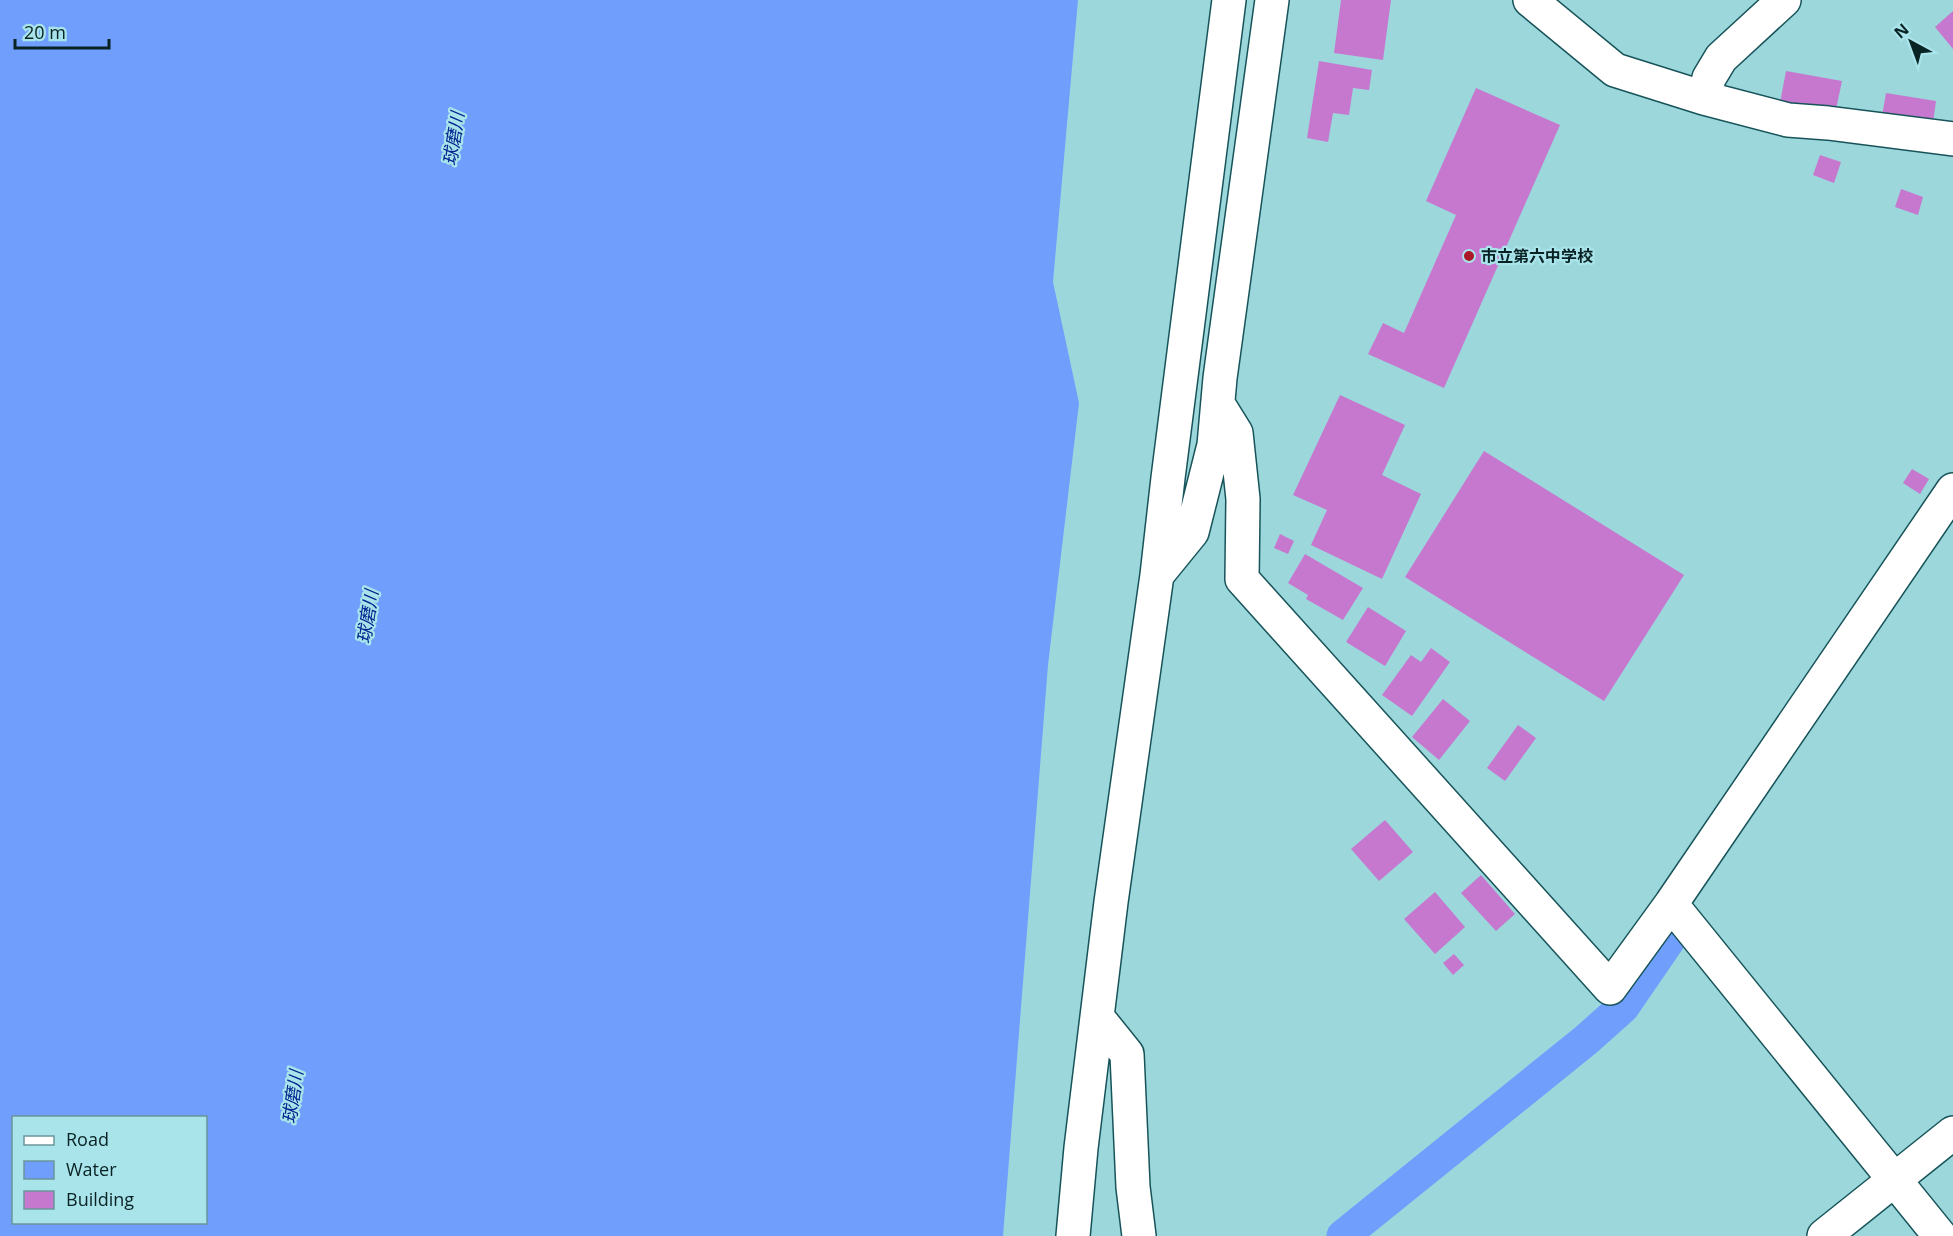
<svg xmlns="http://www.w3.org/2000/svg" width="1953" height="1236" viewBox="0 0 1953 1236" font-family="'Open Sans','Noto Sans JP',sans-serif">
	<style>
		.water { fill: #6f9efd; fill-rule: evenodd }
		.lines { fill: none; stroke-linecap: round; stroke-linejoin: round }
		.canal { stroke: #6f9efd; stroke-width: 33 }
		.building { fill: #c678cf }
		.minor-casing { stroke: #175459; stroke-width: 36 }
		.minor { stroke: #fff; stroke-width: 33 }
		.poi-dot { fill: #ac1828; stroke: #a9e4ea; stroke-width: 2 }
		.labels { text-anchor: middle; stroke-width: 4.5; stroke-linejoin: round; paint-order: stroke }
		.poi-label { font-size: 16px; font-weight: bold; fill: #092224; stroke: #a9e4ea; text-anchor: start }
		.water-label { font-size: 18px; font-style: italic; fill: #00238f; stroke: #a9e4ea }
	</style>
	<rect width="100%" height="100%" fill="#9cd7dc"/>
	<path class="water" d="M0,0h1078l-25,282 26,121 -31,262 -45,571h-1003zM14,1118h192v104h-192z"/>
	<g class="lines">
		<path class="canal" d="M1343,1236l243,-196 37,-33 50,-73"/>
	</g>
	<path class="building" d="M1341,0h50l-8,60 -49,-7z
		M1953,11v38l-18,-22z
		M1319,61l53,9 -3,20 -16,-2 -4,27 -16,-2 -5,29 -21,-4z
		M1786,71l56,10 -7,33 -55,-11z
		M1476,88l84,37 -116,263 -76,-34 15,-31 21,10 52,-118 -30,-14z
		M1886,93l50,8 -4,29 -51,-8z
		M1820,155l21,7 -7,21 -21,-8z
		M1901,189l22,8 -5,18 -23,-8z
		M1340,395l65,30 -23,50 39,19 -39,85 -71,-34 16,-35 -34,-15z
		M1484,451l200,124 -80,126 -199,-124z
		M1912,469l17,10 -9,15 -17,-11z
		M1280,534l14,7 -6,13 -14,-6z
		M1305,554l58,34 -20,32 -37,-21 2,-4 -20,-12z
		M1368,607l38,24 -21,35 -39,-24z
		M1431,648l19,14 -38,54 -30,-21 29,-40 10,7z
		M1443,699l27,22 -31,39 -27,-23z
		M1518,725l18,13 -31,43 -18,-13z
		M1385,820l28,32 -34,29 -28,-32z
		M1481,875l34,39 -19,17 -35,-38z
		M1435,892l30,35 -30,27 -31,-35z
		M1454,954l10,11 -11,10 -10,-12z"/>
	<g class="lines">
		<g class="minor-casing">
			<path id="minor" d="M1530,0l85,70 89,28 84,22 40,3 125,16
				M1704,98l5,-20 12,-20 63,-58
				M1218,404l18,29 7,66 -1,80 368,409 61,-84 282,-414
				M1157,575l35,-43 22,-87 6,-67 52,-378
				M1671,904l269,332
				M1098,1018l29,36 6,133 6,49
				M1073,1236l8,-88 30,-246 46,-327 11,-97 61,-478
				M1824,1236l129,-103"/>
		</g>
		<use href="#minor" class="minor"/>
	</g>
	<circle class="poi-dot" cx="1469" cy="256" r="6"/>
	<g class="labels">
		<g class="poi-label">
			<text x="1481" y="262">市立第六中学校</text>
		</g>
		<g class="water-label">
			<text transform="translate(454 139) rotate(-81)" y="6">球磨川</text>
			<text transform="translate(368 617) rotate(-81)" y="6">球磨川</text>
			<text transform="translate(293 1097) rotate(-82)" y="6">球磨川</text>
		</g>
	</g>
	<rect x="12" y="1116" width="195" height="108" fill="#a9e4ea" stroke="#69969b" stroke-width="1.5"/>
	<rect x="24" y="1136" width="30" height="9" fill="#ffffff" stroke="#69969b" stroke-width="1.5"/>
	<text x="66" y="1146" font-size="18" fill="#092224">Road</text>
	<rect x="24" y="1161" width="30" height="18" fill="#6f9efd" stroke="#69969b" stroke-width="1.5"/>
	<text x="66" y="1176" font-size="18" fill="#092224">Water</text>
	<rect x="24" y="1191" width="30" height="18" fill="#c678cf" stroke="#69969b" stroke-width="1.5"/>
	<text x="66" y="1206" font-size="18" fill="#092224">Building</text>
	<g transform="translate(1911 42) rotate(319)" stroke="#a9e4ea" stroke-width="4.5" paint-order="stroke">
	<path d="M0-4.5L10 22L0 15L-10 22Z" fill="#092224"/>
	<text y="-9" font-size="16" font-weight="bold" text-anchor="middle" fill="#092224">N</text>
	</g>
	<path d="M15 39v9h94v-9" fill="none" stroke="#092224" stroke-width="3"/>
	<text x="24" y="39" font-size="18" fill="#092224" stroke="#a9e4ea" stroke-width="4.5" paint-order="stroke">20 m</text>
</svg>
